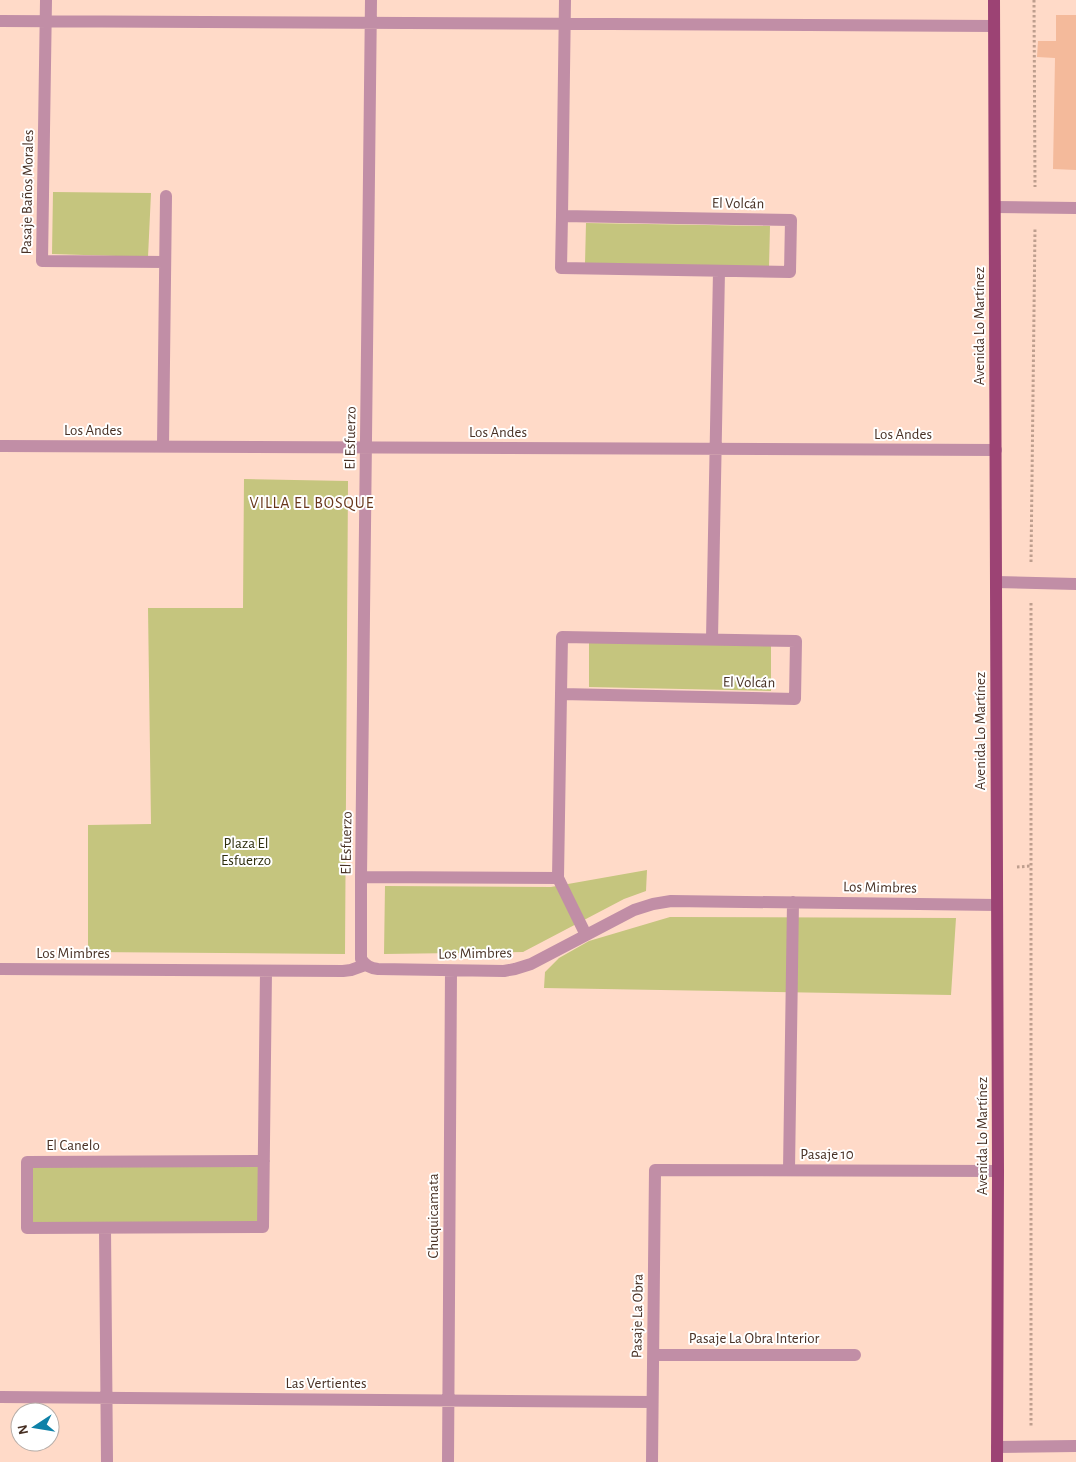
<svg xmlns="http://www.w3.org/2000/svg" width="1076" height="1462" viewBox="0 0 1076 1462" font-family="'Alegreya Sans',sans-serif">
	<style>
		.green { fill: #c5c57e }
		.building { fill: #f4ba9b }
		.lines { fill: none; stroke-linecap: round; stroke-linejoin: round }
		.path { stroke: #be9e8e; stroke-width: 3; stroke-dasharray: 2.5 2.5; stroke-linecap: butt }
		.minor { stroke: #c18ea6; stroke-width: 12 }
		.major { stroke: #9c4374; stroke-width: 12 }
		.labels { text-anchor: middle; stroke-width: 4; stroke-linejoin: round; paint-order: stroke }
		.street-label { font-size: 15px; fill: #483125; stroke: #fff }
		.park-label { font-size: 15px; fill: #2f2f0e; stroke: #fff }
		.neighbourhood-label { font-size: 16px; letter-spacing: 1px; fill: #67361a; stroke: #fff }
	</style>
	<rect width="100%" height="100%" fill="#ffdac8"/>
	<path class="green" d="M53,192l98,1 -3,64 -96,-3z
		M586,223l184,3 -1,42 -184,-4z
		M244,479l104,2 -3,473 -257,-2v-127l63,-1 -3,-216h95z
		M589,642l182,4v45l-182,-4z
		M647,870l-1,21 -22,8 -101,53 -139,2 1,-68 166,1z
		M670,917l286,1 -5,77 -407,-7 1,-16 14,-14 30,-17z
		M264,1161l-1,66 -236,1v-66z"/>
	<path class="building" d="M1056,15h20v155l-23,-1 2,-111 -18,-1 1,-16h18z"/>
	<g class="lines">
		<path class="path" d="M1034,0l1,187
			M1031,562l4,-334
			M1031,603v824
			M1017,867l14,-1"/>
		<path class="minor" d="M46,0l-4,261 123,1
			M371,0l-10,877v82c5,7 9,9 17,10l126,2 11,-2 16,-5 103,-54 19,-6 18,-3 326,4
			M0,21l994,5
			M995,207l81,1
			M562,216l229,4 -1,52 -229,-4z
			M562,216l3,-216
			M0,446l996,4
			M163,446l3,-250
			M996,582l80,2
			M562,637l234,4 -1,58 -234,-5z
			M712,639l7,-368
			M561,694l-3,184 28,57
			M361,877l197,1
			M0,969l343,2 8,-1 14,-5
			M264,1161l-237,1v66l236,-1 3,-256
			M789,1170l4,-268
			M105,1228l2,234
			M653,1355h202
			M0,1397l652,5
			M997,1447l79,-1
			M448,1462l3,-491
			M652,1462l3,-292 343,1"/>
		<path class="major" d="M994,0l4,1171 -1,291"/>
	</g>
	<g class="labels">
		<g class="street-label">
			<text transform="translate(27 192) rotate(-89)" y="5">Pasaje Baños Morales</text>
			<text transform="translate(738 203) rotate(1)" y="5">El Volcán</text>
			<text transform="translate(979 326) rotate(-90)" y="5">Avenida Lo Martínez</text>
			<text x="93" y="435">Los Andes</text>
			<text x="498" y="437">Los Andes</text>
			<text x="903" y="439">Los Andes</text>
			<text transform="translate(350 438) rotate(-89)" y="5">El Esfuerzo</text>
			<text transform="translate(749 682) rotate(1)" y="5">El Volcán</text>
			<text transform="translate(980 731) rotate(-90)" y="5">Avenida Lo Martínez</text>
			<text transform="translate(346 843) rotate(-89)" y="5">El Esfuerzo</text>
			<text transform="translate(880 887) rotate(1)" y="5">Los Mimbres</text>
			<text x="73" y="958">Los Mimbres</text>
			<text transform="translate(475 953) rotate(-1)" y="5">Los Mimbres</text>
			<text transform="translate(982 1136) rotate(-90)" y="5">Avenida Lo Martínez</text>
			<text x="73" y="1150">El Canelo</text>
			<text x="827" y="1159">Pasaje 10</text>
			<text transform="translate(433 1216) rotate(-90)" y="5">Chuquicamata</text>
			<text transform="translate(637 1316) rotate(-89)" y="5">Pasaje La Obra</text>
			<text x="754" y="1343">Pasaje La Obra Interior</text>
			<text x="326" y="1388">Las Vertientes</text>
		</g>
		<g class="park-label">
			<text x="246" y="848">Plaza El<tspan x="246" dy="17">Esfuerzo</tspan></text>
		</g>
		<g class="neighbourhood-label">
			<text x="312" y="508">VILLA EL BOSQUE</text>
		</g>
	</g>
	<g transform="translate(35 1427) rotate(258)"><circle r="24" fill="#ffffff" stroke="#b6ada8"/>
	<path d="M0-4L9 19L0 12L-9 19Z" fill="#0e81a8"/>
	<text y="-8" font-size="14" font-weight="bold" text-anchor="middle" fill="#483125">N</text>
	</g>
</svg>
